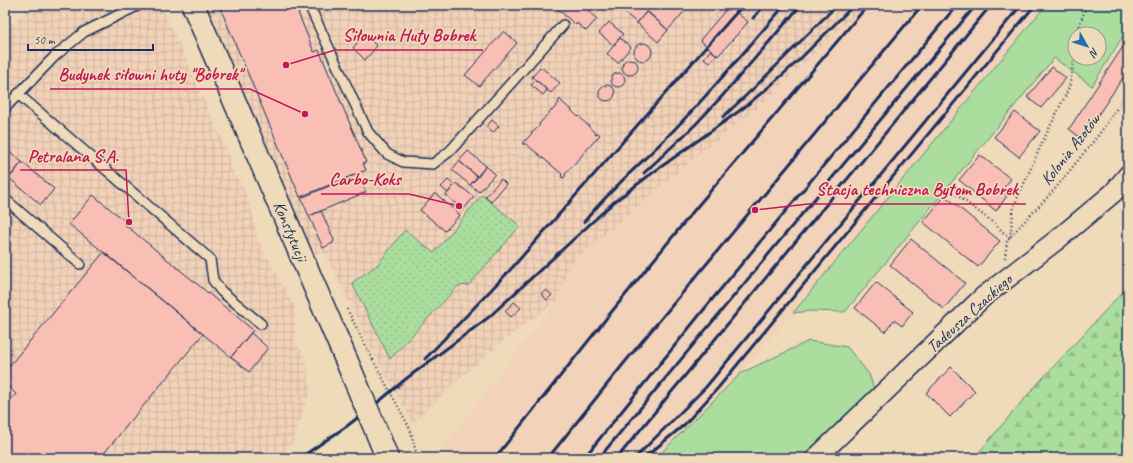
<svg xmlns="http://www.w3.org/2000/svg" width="1133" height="463" viewBox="0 0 1133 463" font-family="Caveat,sans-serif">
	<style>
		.built { fill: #f2d2b8 }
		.industrial { fill: url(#industrial-grid) }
		.grass { fill: #abdd9e; stroke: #63867e; fill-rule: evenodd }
		.forest { fill: url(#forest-firs); stroke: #63867e }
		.garden { fill: url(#garden-dots); stroke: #63867e }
		.building { fill: #fabfb4; stroke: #1b2f5e }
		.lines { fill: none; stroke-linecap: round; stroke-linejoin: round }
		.service-casing { stroke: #1b2f5e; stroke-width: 12 }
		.minor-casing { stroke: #1b2f5e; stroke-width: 22 }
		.tertiary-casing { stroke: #1b2f5e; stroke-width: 25 }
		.path { stroke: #1b2f5e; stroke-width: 2.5; stroke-dasharray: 1 3; stroke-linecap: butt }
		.service { stroke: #efdab9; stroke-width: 9 }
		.minor { stroke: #efdab9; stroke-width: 19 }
		.tertiary { stroke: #efdab9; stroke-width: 22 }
		.rail { stroke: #1b2f5e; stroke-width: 3 }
		.tertiary-bridge-casing { stroke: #1b2f5e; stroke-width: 25; stroke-linecap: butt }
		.path-bridge { stroke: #1b2f5e; stroke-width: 2.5; stroke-dasharray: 1 3; stroke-linecap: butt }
		.tertiary-bridge { stroke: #efdab9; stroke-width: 22 }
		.labels { text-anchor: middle; stroke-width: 3.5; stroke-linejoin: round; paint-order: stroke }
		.street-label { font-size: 17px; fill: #1b2f5e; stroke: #efdab9 }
		.leader { fill: none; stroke: #c2185b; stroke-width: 1.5 }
		.callout-dot { fill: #c2185b; stroke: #efdab9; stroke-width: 1.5 }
		.callout-label { font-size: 18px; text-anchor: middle; font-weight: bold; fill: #c2185b; stroke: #efdab9; stroke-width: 3.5; stroke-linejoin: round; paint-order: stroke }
	</style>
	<defs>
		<pattern id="industrial-grid" width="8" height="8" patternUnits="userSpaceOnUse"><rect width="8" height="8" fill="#f2d2b8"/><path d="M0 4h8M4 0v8" fill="none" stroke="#cfb5a1"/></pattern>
		<pattern id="forest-firs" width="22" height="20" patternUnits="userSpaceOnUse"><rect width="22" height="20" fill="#abdd9e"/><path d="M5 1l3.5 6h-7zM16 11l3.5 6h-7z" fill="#93be8a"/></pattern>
		<pattern id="garden-dots" width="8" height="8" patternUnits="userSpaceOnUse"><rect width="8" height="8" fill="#abdd9e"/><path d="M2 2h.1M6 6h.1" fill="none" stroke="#93be8a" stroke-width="1.8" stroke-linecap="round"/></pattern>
	</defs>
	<rect width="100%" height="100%" fill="#efdab9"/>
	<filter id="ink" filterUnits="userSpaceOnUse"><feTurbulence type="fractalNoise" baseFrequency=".025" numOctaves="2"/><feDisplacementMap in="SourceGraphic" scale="8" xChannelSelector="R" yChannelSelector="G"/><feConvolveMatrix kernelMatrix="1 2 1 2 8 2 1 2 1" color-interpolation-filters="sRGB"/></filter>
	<g filter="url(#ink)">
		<path class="built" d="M868,5h178l-253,308 -52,60 -85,85h-221l123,-158 11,-35 129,-110 60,-47 76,-74z"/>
		<path class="industrial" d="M34,5h126l21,42 19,45 30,64v6l5,14 5,4 10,24 8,36 37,68v33l11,18 4,32 -18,53 -13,14h-274v-428l22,-20z
			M193,5h675l-34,29 -76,74 -60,47 -129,110 -11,35 -54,40 -47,41 -44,42 -43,-76 -26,-56 -21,-40 -20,8z"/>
		<path class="grass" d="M1046,5h82v23l-36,58 -38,-28 -209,254 -35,-1 -17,2zM1075,34h24v24h-24z
			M809,341l38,6 22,27 5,15 -67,69h-151l85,-85z"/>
		<path class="forest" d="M1128,286v172h-154l56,-66z"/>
		<path class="garden" d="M482,195l38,31 -51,59 -11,1 -68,73 -38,-76 25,-18 28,-35 29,23z"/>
		<path class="building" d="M219,5h76l19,47 5,-2 47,112 -3,1 3,7 -66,27z
			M553,5h41l-6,6 9,8 -11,12 -9,-8 -1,2z
			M622,5h17l8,6 -10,12 -18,-15z
			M639,5h49l1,1 -21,24z
			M729,6l19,16 -30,34 -18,-16z
			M647,11l21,19 -10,12 -21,-19z
			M609,22l14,12 -10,11 -14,-12z
			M504,31l13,12 -38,43 -14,-11z
			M364,35l13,11 -12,14 -12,-12z
			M620,38l11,9 -13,16 -11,-9z
			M1128,39v31l-46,69 -13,-10z
			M634 52a9 9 0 1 1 18 0a9 9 0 1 1-18 0Z
			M711,50l6,5 -7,8 -6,-5z
			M622 67a8 8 0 1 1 16 0a8 8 0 1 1-16 0Z
			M541,67l19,16 -9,10 -19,-16z
			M1052,67l14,11 -25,30 -14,-11z
			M611 80a7 7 0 1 1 14 0a7 7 0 1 1-14 0Z
			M536,80l11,10 -4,5 -12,-10z
			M599 93a8 8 0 1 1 16 0a8 8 0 1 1-16 0Z
			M560,99l2,3 7,6h1l2,2h-1l7,7 1,-1 8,9h1l1,2 7,7 2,-1 2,2 -35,39 1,1 -2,3 -3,-1 1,-3 -36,-30h-4l1,-1v-1l2,-2h1l6,-7h-1l3,-2 6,-6 -1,-1 10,-11 2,-3 1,1 7,-8 -1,-1z
			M1015,112l25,19 -21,26 -25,-20z
			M492,120l7,6 -6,7 -7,-6z
			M5,148l17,14 -10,13 -7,-6z
			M468,151l18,15 -8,11 -19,-16z
			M980,155l31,24 -10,12 6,5 -11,15 -37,-31z
			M459,161l19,16 -8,8 -18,-15z
			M22,162l32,27 -13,16 -32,-27z
			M486,166l9,8 -16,18 -9,-7z
			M357,174l9,18 -57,24 -8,-18z
			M501,179l5,5 -15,18 -6,-5z
			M448,180l6,5 -6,8 -7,-6z
			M456,183l18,14 -11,13 -17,-15z
			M435,193l25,22 -15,16 -25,-21z
			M93,195l32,26 -2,2 130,107 -22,27 -162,-133z
			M945,196l55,45 -22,26 -55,-45z
			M321,211l13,29 -1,3 -10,5 -14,-32z
			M911,239l54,44 -21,26 -54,-44z
			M104,252l99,82 -103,124h-95v-51l11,-13 -11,-10v-13z
			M876,282l37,30 -11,14 -8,-6 -9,12 -30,-24z
			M546,290l6,5 -5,5 -6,-6z
			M514,302l7,6 -10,9 -6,-6z
			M251,333l17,15 -19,24 -18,-15z
			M951,367l24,24 -25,26 -24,-24z"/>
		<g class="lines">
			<g class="service-casing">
				<path id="service" d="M309,5l59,127 19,22 16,8 30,2 17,-13 113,-126
					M18,94l192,165 3,21 8,11 40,33
					M5,108l50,-52 29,-24 55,-27
					M5,199l75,65"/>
			</g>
			<g class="minor-casing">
				<path id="minor" d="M816,458l167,-161 75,-58 55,-46 15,-18"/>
			</g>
			<g class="tertiary-casing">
				<path id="tertiary" d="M193,5l158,366
					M380,440l7,18"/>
			</g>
			<path class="path" d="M1078,34l2,-11 7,-18
				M953,192l42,32 14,14
				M1010,237l4,-31 28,-63 27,-55 6,-34
				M1005,258l2,-18 48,-51 45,-56 28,-41
				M347,309l26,51
				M409,427c4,10 5,21 9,31"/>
			<use href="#service" class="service"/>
			<use href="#minor" class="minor"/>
			<use href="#tertiary" class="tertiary"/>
			<path class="rail" d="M753,18l12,-13
				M723,117l32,-30 82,-82
				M644,173l51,-48 29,-31 77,-89
				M584,222c25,-31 55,-57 83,-85 42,-42 79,-88 118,-132
				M425,359l86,-90 232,-264
				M300,458l47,-32 35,-27 25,-21 82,-61 125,-115 37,-28 91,-65 28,-23 28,-25 56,-56
				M495,458l114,-143 87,-107 172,-203
				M548,458l77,-96 297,-357
				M584,458l126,-156 247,-297
				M599,458l377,-453
				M617,458l374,-453
				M635,458l71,-71 315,-382
				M644,458l40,-33 34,-37 317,-383"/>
			<g class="tertiary-bridge-casing">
				<path id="tertiary-bridge" d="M351,371l29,69"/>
			</g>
			<path class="path-bridge" d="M373,360l36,67"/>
			<use href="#tertiary-bridge" class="tertiary-bridge"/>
		</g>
	</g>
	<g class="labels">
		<g class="street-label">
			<text transform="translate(1070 149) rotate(-52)" y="6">Kolonia Azotów</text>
			<text transform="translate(291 231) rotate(67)" y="6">Konstytucji</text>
			<text transform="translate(969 313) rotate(-42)" y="6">Tadeusza Czackiego</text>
		</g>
	</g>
	<path class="leader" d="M286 65L335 50H483M305 114L250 89H50M129 222L126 170H20M459 206L409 194H321M755 210L808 204H1026"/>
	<g class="callout-dot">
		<circle cx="286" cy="65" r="4"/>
		<circle cx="305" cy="114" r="4"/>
		<circle cx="129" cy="222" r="4"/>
		<circle cx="459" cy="206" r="4"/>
		<circle cx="755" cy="210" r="4"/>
	</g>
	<g class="callout-label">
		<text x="409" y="41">Siłownia Huty Bobrek</text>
		<text x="150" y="80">Budynek siłowni huty "Bobrek"</text>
		<text x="73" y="162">Petralana S.A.</text>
		<text x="365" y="185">Carbo-Koks</text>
		<text x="917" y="195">Stacja techniczna Bytom Bobrek</text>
	</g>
	<rect width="1133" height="463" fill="none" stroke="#efdab9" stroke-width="20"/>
	<rect x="10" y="10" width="1113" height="443" fill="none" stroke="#1b2f5e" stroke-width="1.5" filter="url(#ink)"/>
	<g transform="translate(1087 46) rotate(129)"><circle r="19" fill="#efdab9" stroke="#9a9695"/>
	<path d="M0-3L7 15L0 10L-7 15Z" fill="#1f6fb2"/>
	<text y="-6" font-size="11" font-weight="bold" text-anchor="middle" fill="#1b2f5e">N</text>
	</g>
	<path d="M28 44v6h125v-6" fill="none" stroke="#1b2f5e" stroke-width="2"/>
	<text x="34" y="44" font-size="12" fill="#1b2f5e" stroke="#efdab9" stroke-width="3" paint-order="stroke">50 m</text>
</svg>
